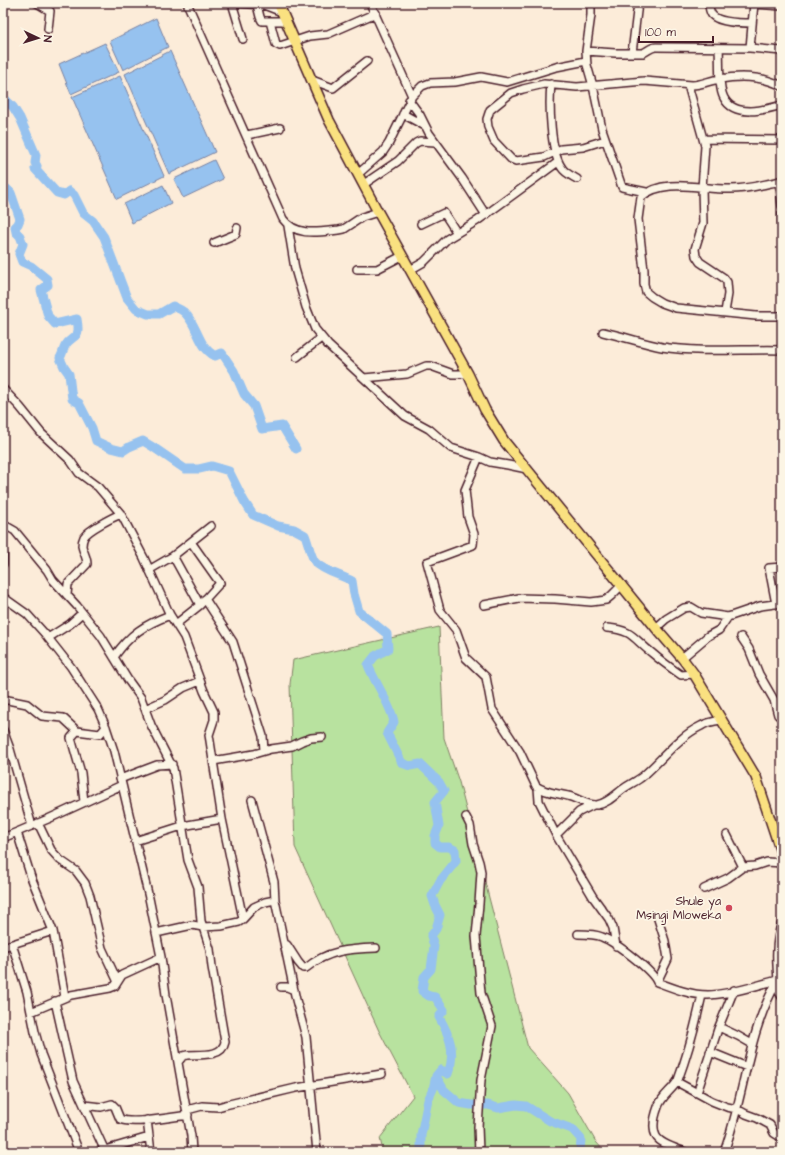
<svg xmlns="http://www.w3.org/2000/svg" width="785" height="1155" viewBox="0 0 785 1155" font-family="'Architects Daughter',sans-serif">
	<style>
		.green { fill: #b8e29f; stroke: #818065 }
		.water { fill: #96c2ef; stroke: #7881a1 }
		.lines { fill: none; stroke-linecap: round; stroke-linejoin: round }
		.river { stroke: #96c2ef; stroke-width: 9 }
		.minor-casing { stroke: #4a1f2b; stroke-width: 10 }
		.major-casing { stroke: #4a1f2b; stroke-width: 12 }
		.minor { stroke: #fcf5e5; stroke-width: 7 }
		.major { stroke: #fae180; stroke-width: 9 }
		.poi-dot { fill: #d1495b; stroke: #fcf5e5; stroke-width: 1.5 }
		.labels { text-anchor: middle; stroke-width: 3.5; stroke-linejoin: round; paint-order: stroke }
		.poi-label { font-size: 12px; fill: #4a1f2b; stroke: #fcf5e5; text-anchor: end }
	</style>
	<rect width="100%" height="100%" fill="#fcecd9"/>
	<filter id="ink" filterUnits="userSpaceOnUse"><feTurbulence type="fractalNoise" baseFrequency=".025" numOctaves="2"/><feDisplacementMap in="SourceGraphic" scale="8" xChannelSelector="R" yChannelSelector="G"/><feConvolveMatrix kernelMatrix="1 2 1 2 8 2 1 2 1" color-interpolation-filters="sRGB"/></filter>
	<g filter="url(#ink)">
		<path class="green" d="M439,627l5,111 15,44 69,266 40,45 28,49 9,10h-222l-3,-14 33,-42 -34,-65 -84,-184 -5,-163 3,-24z"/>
		<path class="water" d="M156,18l12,29 -45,23 -13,-29z
			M105,43l14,29 -48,22 -12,-30z
			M170,51l45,101 -46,22 -44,-100z
			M120,76l44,100 -47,23 -45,-102z
			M214,160l9,19 -40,19 -9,-19z
			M163,185l8,18 -39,20 -8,-19z"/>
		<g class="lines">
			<path class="river" d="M3,97l10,10 7,11 16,37 -1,8 2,3 -2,3 22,24 7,2 5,-4 5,4 9,18 10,8 11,16 23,61 9,11 12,5h11l14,-8c3,2 8,3 11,6 14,13 14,35 31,44l7,-3 12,18 10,23 10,12 8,23 20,-3 14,23
				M3,189h4l4,4 9,26 -2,5 -3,3 1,5 4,4 3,8 -4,10 3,8 9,4 16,13 1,6 -7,5 7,26 7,8 22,-5c4,22 -4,14 -12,27 -2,4 -3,9 -5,12l4,9 5,7 3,25 7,4 13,25 4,13 15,7 12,3 6,-4 14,-6 10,6 32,22h14l13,-3 17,5 15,30 9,14 25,11 16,3 11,6c3,7 6,22 10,27 8,9 26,13 37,19l2,13 5,17 28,23 1,15 -13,7 -7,9c7,18 23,40 26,57l-7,11 15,30 8,3 10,-2 19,18 5,9 -9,11 4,24 -4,10v7l5,4h9l6,3 1,11 -16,20 -8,15 3,9 5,10 -4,14 -5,7 3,10 -3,23 -7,8 -2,14 7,5 6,1 9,13 -5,7c11,19 17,35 9,57l-7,-4 -5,6 8,14 15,13 12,2h17l10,3 18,-3 10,1 24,15 22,8 9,10 -1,13
				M421,1152v-17l7,-35 5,-11 3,-13"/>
			<g class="minor-casing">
				<path id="minor" d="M37,3l13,8 -2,18
					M187,3l96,216c13,18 36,13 56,11l5,-1 18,-12 16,-5
					M232,3l11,36
					M233,3l31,2 18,7
					M370,3l42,93
					M591,3v12l-5,36 1,14 6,21 9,43 20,58 24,5
					M709,3c0,4 1,9 3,12 7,8 30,8 40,8
					M753,4l29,2
					M257,5l3,12 2,4h24
					M270,21l6,23 4,2 30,-10 18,-2 48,-21
					M719,48c1,13 -1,40 5,50 10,20 41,12 58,7
					M750,48l4,-45
					M586,51l29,2h28c5,-2 8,-6 13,-6l94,1 32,3
					M632,53l6,-50
					M312,80l21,8 34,-27
					M551,84c-2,20 -1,68 11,84 3,5 10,8 15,11
					M688,85l17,61 -3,42 1,35 -8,26 1,7 4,6 24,16 3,4 1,12 -3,18
					M409,100l11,15 9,18 33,45 24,37
					M403,114l22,12
					M247,135l33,-7
					M704,139l78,1
					M605,140l-22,7 -22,2 -17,8 -28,4 -5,-2 -17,-18 -6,-14 -1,-8 3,-9 21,-17 12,-4 21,-5 33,3 67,-6 48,4c10,0 18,-5 28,-6 22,-4 42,-3 62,7
					M358,174l25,-22 6,-9 23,-47 10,-10 8,-3 25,-1 26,-5 26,5 49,-15 30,-6
					M779,181l3,25
					M782,181c-19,3 -32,8 -51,8 -29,1 -66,-12 -90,8l-3,22 6,51v14l2,8 6,5 10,6 14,5 80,8h26
					M364,184l34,-23 18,-18 4,-2 15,1
					M782,214v20
					M421,224l23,-11 13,20
					M288,226l7,43 11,38 9,22 13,16 77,71 24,13 22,19 28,9 11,5 18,3 19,4
					M214,243l22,-9 1,-6
					M357,269h20l25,-13
					M410,270l14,-8 23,-23 30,-18 81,-59
					M603,332c19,4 39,11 59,15 40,6 80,2 120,3
					M297,357l24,-19
					M364,378l43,-4 19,-8h5l22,8h15
					M3,389l17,18 21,26 29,27 9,13 19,14 23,27 23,44 26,57 14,22 20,54 10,21v8l-5,15 1,6 12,78 21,100 -4,3 -18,4 -18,1 -11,-2 -36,8
					M479,457l-14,33 3,27 6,17 -1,11 -46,17 13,48 16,20 10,28 20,19 6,32 28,43 16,34c9,7 21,7 32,10 9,2 20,10 29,9 11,-2 18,-10 26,-16 7,-5 14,-8 20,-13 20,-17 35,-39 58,-50 6,-4 14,-5 21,-6
					M3,526l5,1 7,4 32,39 6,10 24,26 24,30 27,44 13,18 10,27 22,43 15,92 10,27 3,34 9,28 2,18 13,75c-3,16 -26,12 -38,13l-4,1 -5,6
					M3,554v10
					M173,556l27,49
					M149,570l24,-14 38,-30
					M67,595l1,-11 19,-20c0,-7 -4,-12 -5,-18 0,-3 1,-7 2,-9 4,-7 29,-20 37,-23
					M3,597l24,17 18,20 26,33 27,42 8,18 8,24 35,147 12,59 5,38 25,141 1,16
					M205,599l28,43 30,94 1,15
					M776,604l-7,-36 13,-1
					M484,605l35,-7 36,1 36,3 8,-1 7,-1 5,-4 11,-11
					M176,624l24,-19 20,-22 -29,-41
					M607,628c27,2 26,11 45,25 9,8 19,15 29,22l13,-1
					M656,628l10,-9 18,-11 7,-1 10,6 27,4 32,-11 22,-3
					M741,637l8,12 10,25 15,26 4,15 4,3
					M48,638l22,-14 12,-11
					M114,657c16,-23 30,-32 56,-42
					M682,658l26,-22 11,-6 9,-13
					M3,699l24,5 15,12 21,2 14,13 23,3 6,-7
					M145,709l20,-9 18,-12 17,-7
					M3,730l7,19 22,77
					M77,731l-6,7 10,35 3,29
					M213,761l41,-7 17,-5 21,-3 10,-5 9,-3 11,-1
					M120,779l37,-14 15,-1
					M538,788l1,13 17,34 37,62 16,22 4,9 3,18
					M252,800l22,82 1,18 21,100 10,37 11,115
					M466,817l4,8 3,19 6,18 2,10 -2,32 -3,32 5,57 11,33 -11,54 -3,47 1,25
					M38,823l13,27 9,10 16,11 9,12 5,13 12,52 15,32
					M17,832l14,45 22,54 12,66
					M556,835l23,-23 14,-7
					M727,835l16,32
					M3,838l45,-19 74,-34
					M135,841l47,-15 40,-7
					M704,889l24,-11 15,-11 12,-1 12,-4 15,1
					M243,919l11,-12 11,-5 10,-2
					M782,922c-8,23 -5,46 -3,70l3,5
					M578,934c7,0 17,0 24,3 13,5 50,33 55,45 16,6 33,13 51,13 21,0 49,-10 70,-15
					M12,944l15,48 8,40 6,22 38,98
					M287,945l11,17 5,6h3c22,-18 43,-19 70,-20
					M3,947l50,-16
					M657,982l11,-23 -3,-18 -7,-22
					M281,987h6l7,3
					M55,1001l18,80 32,70
					M31,1012l40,-17 39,-7 5,-2 7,-11 39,-18
					M719,1027l19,9 14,8
					M710,1052l37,15
					M677,1082l35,19 15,6 10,2 9,5 11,4 13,7 4,8 8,5
					M697,1093l21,-64 16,-39
					M84,1105l17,2 11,-3 3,3 5,12c11,6 53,-2 68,-4
					M187,1110l15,-4 16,1 7,-2 71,-17 86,-14
					M147,1120l4,32
					M98,1152l51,-15
					M685,1152c-7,-3 -25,-8 -29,-16 -4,-8 -1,-21 2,-29 4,-12 15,-17 20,-27 10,-27 18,-57 24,-85
					M724,1152c21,-57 23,-119 54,-172l2,1"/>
			</g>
			<g class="major-casing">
				<path id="major" d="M278,3l51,117 49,92 90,162 17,36 19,31 152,187 26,30 12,16 62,103 26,78"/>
			</g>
			<use href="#minor" class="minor"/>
			<use href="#major" class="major"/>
		</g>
	</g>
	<circle class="poi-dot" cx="729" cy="908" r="4"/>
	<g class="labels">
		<g class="poi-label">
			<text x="721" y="905">Shule ya<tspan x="721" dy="14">Msingi Mloweka</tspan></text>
		</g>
	</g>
	<rect width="785" height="1155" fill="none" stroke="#fcf5e5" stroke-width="16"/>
	<rect x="8" y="8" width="769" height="1139" fill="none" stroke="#4a1f2b" stroke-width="1.5" filter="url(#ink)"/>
	<g transform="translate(38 38) rotate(94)" stroke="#fcf5e5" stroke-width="3" paint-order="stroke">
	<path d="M0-3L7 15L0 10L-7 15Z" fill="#4a1f2b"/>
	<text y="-6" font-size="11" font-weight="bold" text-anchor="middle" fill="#4a1f2b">N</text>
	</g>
	<path d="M639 36v6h74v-6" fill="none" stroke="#4a1f2b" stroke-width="2"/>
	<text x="645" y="36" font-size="12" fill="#4a1f2b" stroke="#fcf5e5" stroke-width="3" paint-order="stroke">100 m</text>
</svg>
